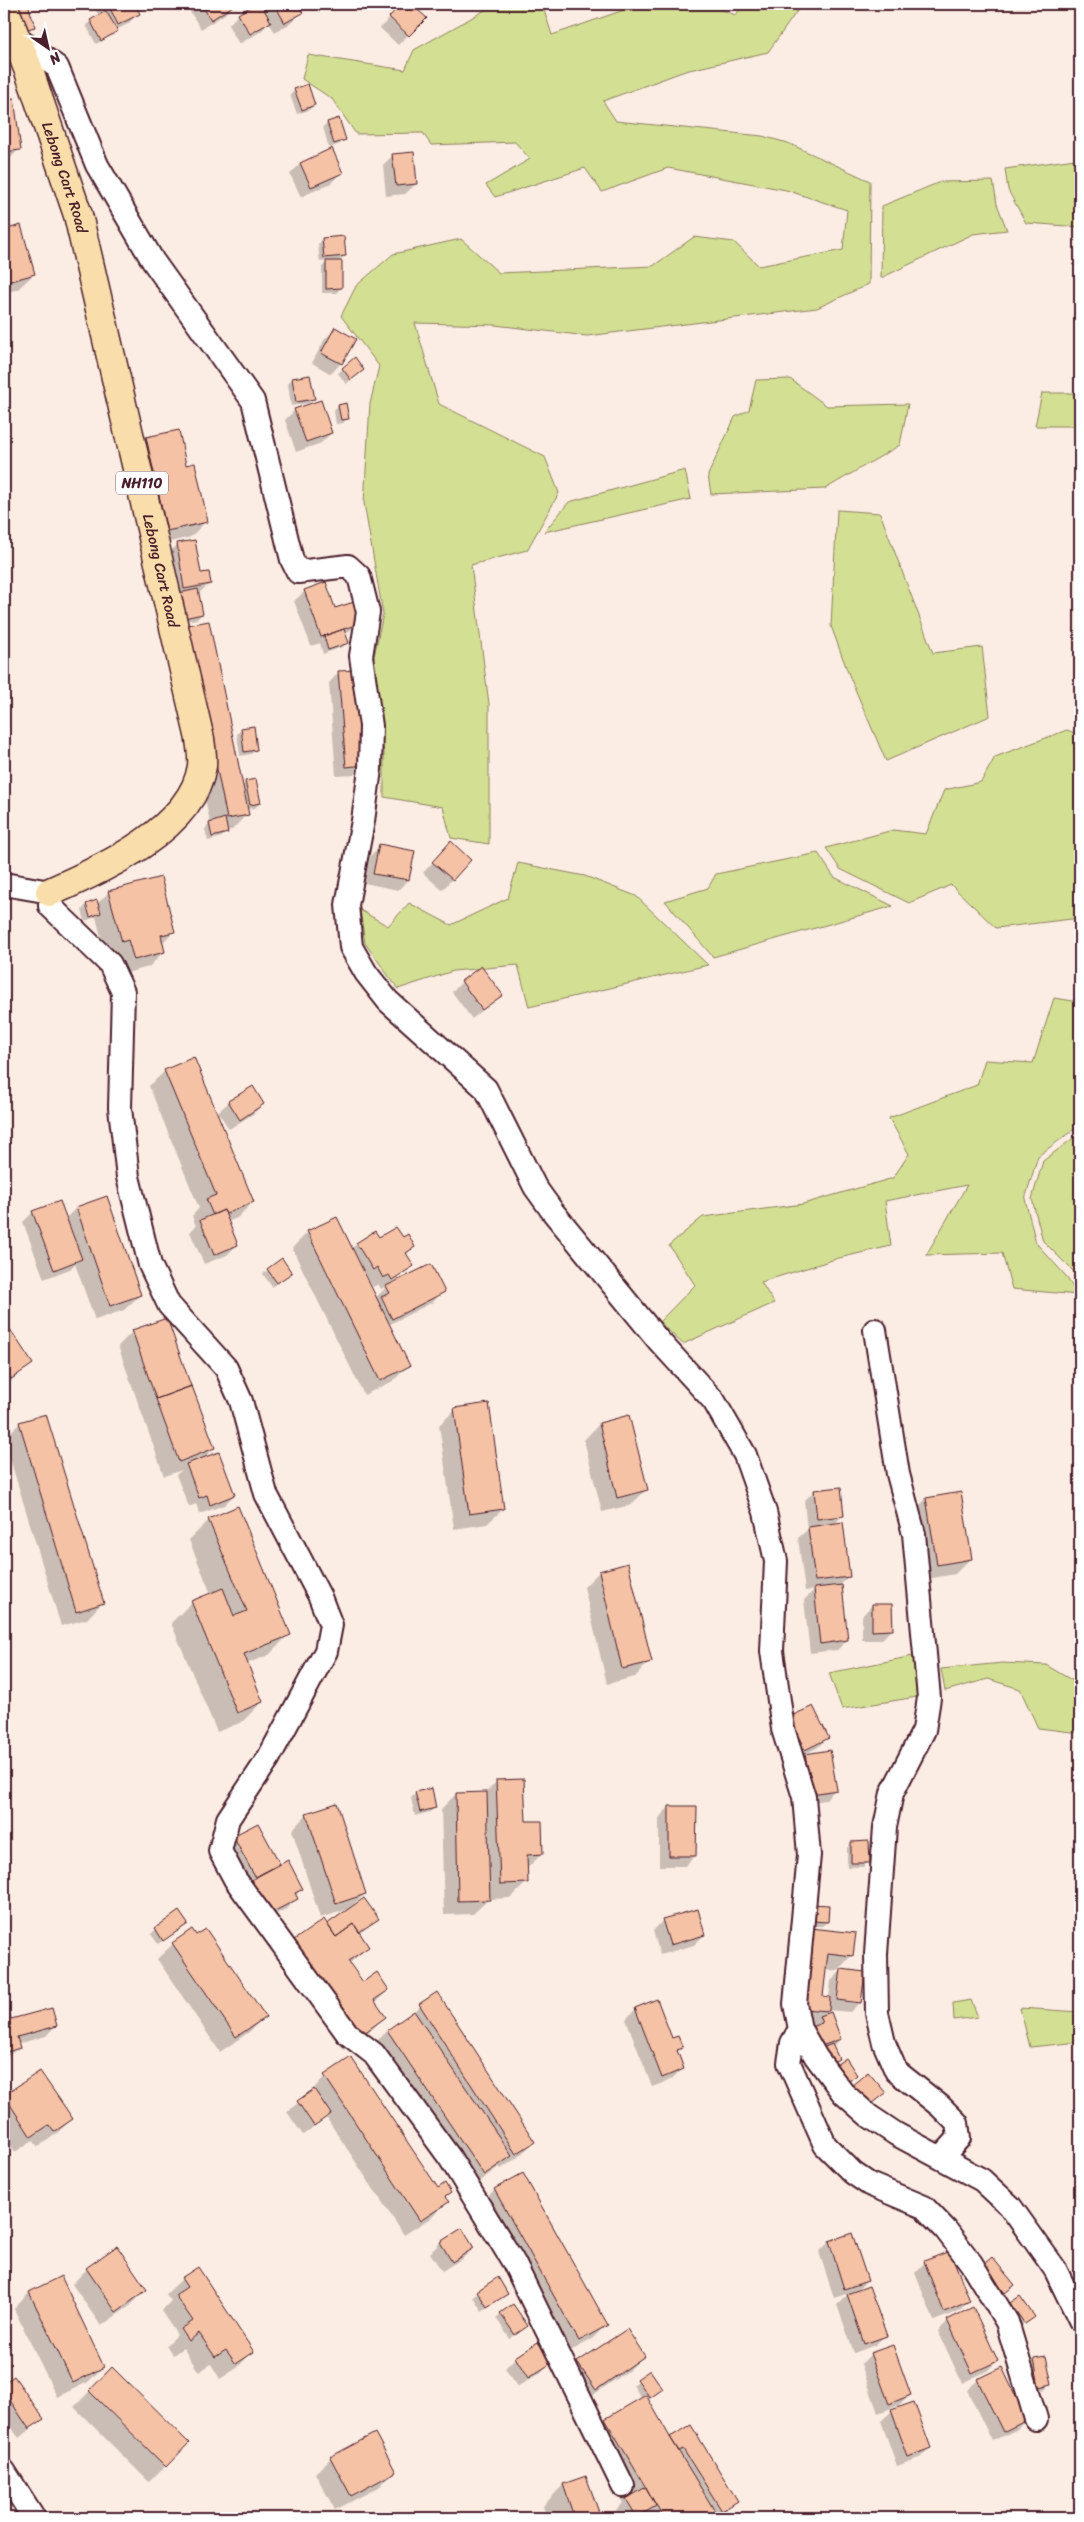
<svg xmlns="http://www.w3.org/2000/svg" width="1084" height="2522" viewBox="0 0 1084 2522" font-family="Sriracha,sans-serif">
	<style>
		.green { fill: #d3e093; stroke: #8e805f }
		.shadow { fill: #0003; fill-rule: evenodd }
		.building { fill: #f5c2a6; stroke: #4a1f2b }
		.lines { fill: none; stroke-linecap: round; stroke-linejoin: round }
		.minor-casing { stroke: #4a1f2b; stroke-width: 26 }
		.trunk-casing { stroke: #4a1f2b; stroke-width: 31 }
		.minor { stroke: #fff; stroke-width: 22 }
		.trunk { stroke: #f9deab; stroke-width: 28 }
		.labels { text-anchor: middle; stroke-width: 4; stroke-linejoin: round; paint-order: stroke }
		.shield { fill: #fff; stroke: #80626b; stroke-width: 1 }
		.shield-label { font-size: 14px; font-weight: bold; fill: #4a1f2b }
		.street-label { font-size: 15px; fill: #4a1f2b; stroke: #fff }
	</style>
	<rect width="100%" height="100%" fill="#fcede4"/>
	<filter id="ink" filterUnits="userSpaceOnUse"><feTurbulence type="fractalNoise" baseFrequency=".02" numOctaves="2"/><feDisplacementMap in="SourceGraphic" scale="10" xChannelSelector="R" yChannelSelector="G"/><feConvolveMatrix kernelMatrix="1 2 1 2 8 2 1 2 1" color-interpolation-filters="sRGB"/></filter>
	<g filter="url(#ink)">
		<path class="green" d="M496,4h46l10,31 89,-31h64l31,11 7,-11h59l-34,48 -83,19 -82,30 13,20 146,15 26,7 82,38 -1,103 -52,24 -230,28 -92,-11 -80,-2 24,81 106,53 14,36 -32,57 -56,15 18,139v140l-38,-6 -8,-31 -59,-10v-43l-11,-93 10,-47 -19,-111 6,-99 9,-38 -38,-50 15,-30 37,-32 68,-15 38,34 154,-7 41,-29 40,5 25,24 84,-16 4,-40 -61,-20 -118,-22 -66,24 -17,-24 -90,29 -9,-12 44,-26 -15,-17 -84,3 -8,-12 -67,1 -24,-35 -30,-20 6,-24 97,15 9,-20z
			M1080,131v96l-54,-4 -18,-33 -3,-21 70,-10z
			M993,181l4,23 10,26 -34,4 -92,44 1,-72 58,-24z
			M790,379l37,27 81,-2 -8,41 -75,44 -114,5 -3,-19 27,-58 14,-7 7,-30z
			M1042,393h38v33h-45z
			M685,470l6,29 -147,33 25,-30z
			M837,510l43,3 53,140 49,-6 8,69 -104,45 -37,-86 -18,-49z
			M1067,730l13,5v183l-84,10 -45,-43 -42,18 -69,-34 -14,-21 67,-18 33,4 18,-44 37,-8 14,-25z
			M818,853l16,24 59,29 -180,51 -48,-56 43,-13 8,-14z
			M518,863l67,13 51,20 72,69 -179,42 -11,-42 -65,6 -55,18 -33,-46 -5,-33 28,16 21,-23 42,22 57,-27z
			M1054,998l26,4v123l-42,31 -13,43 11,44 29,32 13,20 -66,-6 -10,-36 -76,2 41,-70 -82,16 6,45 -52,12 -78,24 13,21 -91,41 -24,-22 36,-37 -26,-40 34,-28 100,-13 90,-26 16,-24 -20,-36 88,-33 8,-25 48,3z
			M1080,1133v58l-3,33 3,2v52l-37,-37 -11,-42 11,-38z
			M913,1656l4,41 -75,12 -13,-36z
			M1002,1663l44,2 34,20v48l-42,-5 -18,-39 -32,-10 -43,12 -4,-22z
			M971,2000l7,17 -24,3 -1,-17z
			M1020,2008l60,4v30l-50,5z"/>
		<path class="shadow" d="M92,4h41l5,9 -10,11 -12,6 -5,6 -15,8 -10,-19 13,-9z
			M185,4h50l-10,10 -24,15z
			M257,4h3l2,5 5,-5h29l5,9 -10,10 -16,9 -6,-9 -9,9 -21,12 -11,-19 10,-10z
			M309,4h19l-15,7z
			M403,4h7l15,14 -27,27 -18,-17z
			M295,90l19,15 -5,5 -12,4 -7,-19z
			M13,100l6,49 -10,11h-5v-59z
			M327,123l17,16 -4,5 -11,4 -6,-21z
			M331,150l10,23 -10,10 -30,14 -11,-23 10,-10z
			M393,155l23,29 -11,10 -19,2 -3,-31z
			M20,227l14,47 -16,15 -14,4v-61z
			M323,240l22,15 -7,7 3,26 -5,5h-14v-26l6,-6 -8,1 -2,-18z
			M335,329l6,34 -10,11 -19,-11 13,-24z
			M343,369l15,5 -12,10 -8,-11z
			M292,379l21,19 -4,5 -18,3 -3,-22z
			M338,406l10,12 -5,5 -7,1 -2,-13z
			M295,410l36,23 -10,10 -25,9 -11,-32z
			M147,438l38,29 21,54 -15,16 -39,9 -20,-92z
			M178,544l22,31 9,9 -11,10 4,20 -5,5 -17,3 -12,-68z
			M305,591l55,32 -15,11 2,8 -5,5 -19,7 -3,-11 -9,3 -17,-45z
			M189,627l53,159 4,-4 14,21 -5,5 -9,1 1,5 -15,16 -6,1 -4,6 -14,4 -3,-12 5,-6 -37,-181z
			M339,672l25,93 -10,10 -18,1 -7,-93z
			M242,729l14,21 -5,4 -11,2 -3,-22z
			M380,846l28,34 -10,10 -34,-7 6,-27z
			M441,853l29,7 -28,30 -19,-17z
			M109,892l65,39 -12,12 2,8 -15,16 -30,8 -13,-19 -10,-39 -11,4 -3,-11 4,-5 11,-1z
			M462,982l39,13 -29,24 -20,-27z
			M165,1071l88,131 -16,16 -10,4 10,23 -10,10 -23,9 -14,-32 6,-6 -4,-10 7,-8 -50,-122z
			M252,1087l11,17 -10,10 -24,15 -11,-17 11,-10z
			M76,1208l64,87 -16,15 -29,10 -20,-56 -5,5 -26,10 -21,-57 10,-10 32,7z
			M308,1232l43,17 6,-5 21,-5h24l12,7 -8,9 7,11 -21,16 1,2 50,8 -10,10 -45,23 20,41 -15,15 -29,14 -72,-147zM369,1280l4,7 5,-3 3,5 7,-3 -13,12z
			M268,1270l22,3 -18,14 -9,-13z
			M166,1319l48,129 -11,11 31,36 -10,10 -24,9 -4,-10 -7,3 -13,-32 6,-5 -18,6 -46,-130 15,-15z
			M4,1322l27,42 -27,23z
			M455,1410l48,99 -16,15 -33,5 -15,-104z
			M628,1417l19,72 -16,16 -29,7 -18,-72 15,-16z
			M20,1423l82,180 -15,16 -26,7 -57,-187z
			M814,1491l28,25 -8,9 15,51 -8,8 6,56 -10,10 -27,3 -6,-53 10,-10 -9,1 -7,-53 9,-8 -3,-29z
			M926,1499l45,59 -16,16 -33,6 -11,-66z
			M209,1520l80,114 -20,21 -23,9 16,38 -20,20 -25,10 -46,-109 21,-21 19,-8 -22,-54z
			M599,1572l51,89 -15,16 -28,7 -23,-97z
			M872,1605l19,25 -10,10h-19v-24z
			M790,1718l37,20 -10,10 -22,11z
			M806,1755l29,35 -10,10 -23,4 -6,-39z
			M497,1781l45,73 -16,15 1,13 -16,16 -22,1 -16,15 -29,1 -3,-106 15,-15 29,-1z
			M416,1793l19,15 -5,4 -15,4 -4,-18z
			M669,1807l26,49 -10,10h-26v-48z
			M307,1814l58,80 -14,13 26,11 -18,16 9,13 -19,17 13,20 26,6 -13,13 10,14 -16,15 -25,18 -64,-94 15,-15 32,-15 22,-17 -29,9 -28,-88z
			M257,1825l22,40 23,24 -7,7 1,3 -10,10 -27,14 -35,-76 10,-10z
			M852,1843l16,19 -5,5h-16v-19z
			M812,1905l15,17 -5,4h-16z
			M663,1920l41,15 -10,10 -34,10 -7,-24z
			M182,1928l-24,16 -7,-10 5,-5z
			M173,1944l91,73 -15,15 -29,20 -63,-93z
			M796,1945l56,10 -15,16 -12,-2 -3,28 7,1 2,-17 10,-10 19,31 -10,10 -22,-2 -6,7 18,22 -8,8 5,12 -4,5 -45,-40z
			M437,1994l97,148 -16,15 -17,12 -2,-2 -31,22 -96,-143 15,-15z
			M636,2009l45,39 -4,4 6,16 -10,11 -21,8 -26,-68z
			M8,2013l2,8 46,4 -10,11 -29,8 1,4 -14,11v-45z
			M351,2059l87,130 12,4 -5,5 2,4 -15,15 -28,18 -78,-118 -23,18 -16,-23 23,-19 15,-17z
			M40,2072l32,47 -16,15 -18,13 -5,-7 -18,12 -11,-17v-38z
			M522,2175l84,150 -15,15 -28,15 -84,-149 15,-16z
			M461,2230l12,18 -10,10 -21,13 -12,-18 10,-10z
			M829,2242l38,39 -12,11 31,43 -11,10 -21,8 -17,-48 12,-12 -15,5 -15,-46z
			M925,2262l44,39 -10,10 -25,10 -19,-48z
			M983,2266l26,24 -9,7z
			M87,2269l59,21 -16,16 -29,20 -29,-42z
			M60,2278l43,89 -15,15 -31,15 -43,-88 15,-16z
			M182,2279l70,73 -15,16 -17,11 -9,-15 -12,8 -16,-24 -10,7 -7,-9 11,-11 -16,-24 10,-10 -5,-7z
			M478,2292l29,1 -25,18 -9,-14z
			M1011,2304l17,17 -9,6 -13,-19z
			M501,2314l25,12 -16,13 -14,-21z
			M948,2321l49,40 -10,10 -25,12 -24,-52z
			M537,2343l13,20 -10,10 -23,14 -12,-19 10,-10z
			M871,2354l39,41 -10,10 -22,8 -17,-49z
			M644,2356l-16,15 -48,33 -17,-25 15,-16z
			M1045,2357l5,27 -4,5 -11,2 -6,-27 5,-5z
			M112,2369l76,74 -39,39 -75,-75z
			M650,2372l11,17 -13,11 22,39 20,-13 47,74 -19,18h-97l-5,-8 7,-7 -37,-62 20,-21 36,-21 -9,-14z
			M14,2377l28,42 -23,19 -15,-22v-32z
			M978,2380l48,40 -10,10 -24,11 -25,-51z
			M892,2411l38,37 -11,10 -22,8 -16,-45z
			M331,2458l64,13 -16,16 -44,23 -20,-37z
			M585,2477l14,41h-52l-4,-12 20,-21z"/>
		<path class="building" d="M9,4h19l7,23 -17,5z
			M108,4h27l5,10 -22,11z
			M201,4h35l-25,16z
			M255,4h6l10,18 -21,12 -12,-20z
			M274,4h24l5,9 -18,10z
			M401,4h10l16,14 -18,18 -20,-19z
			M106,11l12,20 -17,10 -11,-21z
			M308,84l7,21 -13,5 -8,-21z
			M14,98l7,52 -17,2v-53z
			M339,118l7,22 -12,4 -7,-22z
			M332,148l11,25 -32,14 -11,-24z
			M414,152l3,32 -21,2 -4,-32z
			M21,225l14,49 -31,9v-53z
			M344,236l2,20 -22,2 -2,-20z
			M326,261h16v27l-16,1z
			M335,327l21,12 -14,25 -21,-11z
			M355,357l9,13 -13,10 -9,-12z
			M310,375l5,24 -19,3 -4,-24z
			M321,400l11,33 -26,9 -12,-33z
			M346,403l3,16 -8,1 -3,-15z
			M179,430l7,35 9,-2 13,59 -41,9 -21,-94z
			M195,540l6,33 8,-1 2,12 -27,5 -7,-46z
			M326,582l9,26 19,-6 7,21 -40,14 -17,-47z
			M198,589l5,25 -19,4 -5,-25z
			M209,621l40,194 -22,4 -39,-194z
			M344,629l5,14 -21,7 -4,-14z
			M358,670l8,95 -20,2 -8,-96z
			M254,726l3,24 -13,2 -3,-24z
			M256,779l5,24 -11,2 -5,-24z
			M225,818l3,15 -16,4 -3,-14z
			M451,841l20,19 -18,20 -21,-18z
			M379,844l36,7 -6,29 -36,-6z
			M161,877l14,55 -14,3 4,17 -31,8 -6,-20 -6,2 -14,-51z
			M97,900l4,13 -11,4 -4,-13z
			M481,966l22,29 -21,15 -21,-29z
			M194,1057l60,145 -28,12 -2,-4 -11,5 -7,-16 10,-4 -52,-125z
			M253,1086l11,18 -24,16 -12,-19z
			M107,1196l34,99 -31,11 -34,-99z
			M60,1201l22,58 -28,11 -22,-59z
			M224,1210l14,35 -24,10 -14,-35z
			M337,1217l73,149 -30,15 -73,-150z
			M396,1227l7,10 5,-3 7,13 -9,6 8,13 -22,14 -3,-5 -6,3 -6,-11 -4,3 -17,-27 19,-12 4,6z
			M282,1258l10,15 -15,10 -10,-14z
			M431,1264l14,28 -53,27 -11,-22 9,-4 -4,-7z
			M167,1318l24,68 -35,13 -24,-69z
			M4,1320l29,44 -22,15 -7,-11z
			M192,1386l23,62 -36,14 -23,-63z
			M489,1403l15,106 -35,5 -15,-106z
			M46,1414l58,189 -28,9 -57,-190z
			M629,1415l19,75 -31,8 -18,-75z
			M219,1452l16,43 -25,10 -3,-10 -8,3 -13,-34z
			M841,1487l3,29 -27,3 -3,-29z
			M961,1492l11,67 -35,6 -11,-67z
			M238,1506l53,129 -47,19 19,48 -26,11 -46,-112 32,-13 11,28 13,-5 -39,-92z
			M843,1522l7,55 -35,4 -7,-54z
			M628,1563l24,99 -30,7 -23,-98z
			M842,1585l6,55 -28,4 -6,-56z
			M872,1604h20l1,26 -21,1z
			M813,1706l16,32 -24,12 -16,-33z
			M830,1750l7,40 -25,4 -7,-40z
			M524,1779l2,42h16l1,33 -16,1 1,28 -28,1 -4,-104z
			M432,1788l4,20 -16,4 -5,-20z
			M487,1792l3,108 -32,1 -2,-108z
			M337,1803l29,91 -30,10 -30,-91z
			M669,1806h28l-1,50h-27z
			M258,1823l22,41 -25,13 -22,-41z
			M869,1841l1,22h-19v-21z
			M288,1860l15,29 -8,4 3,6 -29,15 -18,-34z
			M4,1880l5,24 -5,1z
			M364,1898l15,21 -20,13 -5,-8 -18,13 -9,-13z
			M811,1904l18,1 -1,17 -18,-1z
			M698,1909l7,26 -35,10 -8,-26z
			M179,1911l9,13 -25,17 -8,-13z
			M324,1919l12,18 18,-13 15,23 -21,14 15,21 14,-10 12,18 -15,10 12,17 -26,19 -66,-96z
			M811,1928l45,5 -3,23 -25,-3 -5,43 7,1 -1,14 -27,-2z
			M192,1929l4,6 10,-6 60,88 -30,20 -64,-94z
			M841,1969l24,3 -4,31 -24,-3z
			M437,1992l98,150 -19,12 -97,-150z
			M657,1999l15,39 6,-2 5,12 -6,2 7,19 -22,9 -27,-70z
			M52,2008l5,18 -40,11 3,11 -16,5v-40l5,-2 2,8z
			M414,2011l98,145 -28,19 -97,-145z
			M831,2012l10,27 -25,9 -8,-20 14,-5 -3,-7z
			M832,2044l7,15 -12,6 -7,-16z
			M351,2057l87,131 7,-5 6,10 -6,4 4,5 -29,19 -96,-146z
			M846,2058l11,17 -12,9 -12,-17z
			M40,2071l33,48 -19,13 -5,-7 -18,12 -27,-42z
			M868,2072l18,21 -18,14 -17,-21z
			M314,2089l17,25 -17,12 -17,-25z
			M523,2173l85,152 -29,16 -85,-152z
			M462,2228l12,20 -22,14 -12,-20z
			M852,2233l16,48 -24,8 -15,-48z
			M117,2246l30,44 -31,22 -30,-44z
			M950,2251l20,50 -26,11 -20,-51z
			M992,2257l23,28 -10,8 -22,-28z
			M198,2267l56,85 -18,12 -10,-14 -11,7 -16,-24 -10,8 -8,-12 12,-8 -18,-26 12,-8 -6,-9z
			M61,2276l43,91 -31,16 -44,-91z
			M498,2277l10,17 -21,13 -10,-16z
			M869,2286l18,50 -23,8 -17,-50z
			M1020,2296l15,21 -10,7 -15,-21z
			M513,2304l15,22 -13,9 -15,-22z
			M973,2307l25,54 -26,12 -25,-53z
			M627,2329l18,27 -49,34 -19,-28z
			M538,2342l14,21 -24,15 -13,-21z
			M893,2345l18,50 -22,9 -19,-51z
			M1046,2356l6,28 -13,3 -5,-29z
			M112,2367l77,76 -23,24 -77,-76z
			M1002,2367l25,53 -24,12 -26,-53z
			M650,2370l13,19 -13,9 -13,-19z
			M14,2376l30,43 -15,10 -25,-38v-8z
			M646,2395l24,42 49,81h-55l-59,-99z
			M914,2402l17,46 -23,9 -17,-47z
			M691,2425l47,76 -16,10 -39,-62 -4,2 -9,-14z
			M375,2433l21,39 -45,24 -21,-39z
			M586,2476l15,42h-41l13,-4 -10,-30z
			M646,2487l10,19 -19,11 -11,-18z"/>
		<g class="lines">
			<g class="minor-casing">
				<path id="minor" d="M15,37l42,30 40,98 56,96 100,140 39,159 6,12 50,-6 11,10 9,36 -7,44 10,70 -1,43 -7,52 -16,84 4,42 15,26 22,28 98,88 49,98 18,25 106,129 55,60 31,54 20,57 11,49 -4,90 11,78 21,68 5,58 -14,149 5,25 16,28 27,36 26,23 27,18 86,46 28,26 45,63 25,51
					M4,884l46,8v14l60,58 13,28 -3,116 8,69 22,88 19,40 57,63 15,33 25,93 54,103 11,28 -5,26 -58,108 -40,60 -8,32 15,28 112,154 27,21 76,104 64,105 109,223
					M875,1330l23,144 16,60 15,164 -5,32 -32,63 -7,34 -9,127 1,59 7,30 12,28 44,35 17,17 2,15 -17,19
					M800,2029l-8,14 -3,20 36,82 28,28 16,11 55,23 22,23 25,33 36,59 29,97
					M4,2471l30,47"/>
			</g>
			<g class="trunk-casing">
				<g id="trunk">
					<path id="s1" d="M4,8l25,63 49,144 122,524c1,9 3,19 2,27 -9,63 -101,104 -152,126"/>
				</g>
			</g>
			<use href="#minor" class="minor"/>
			<use href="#trunk" class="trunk"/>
		</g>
	</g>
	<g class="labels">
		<rect class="shield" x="116" y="471.5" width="52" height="23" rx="4"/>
		<g class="shield-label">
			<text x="142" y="488">NH110</text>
		</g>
		<g class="street-label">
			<text dy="5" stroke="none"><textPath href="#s1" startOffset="180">Lebong Cart Road</textPath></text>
			<text dy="5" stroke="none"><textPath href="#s1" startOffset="585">Lebong Cart Road</textPath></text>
		</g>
	</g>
	<rect width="1084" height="2522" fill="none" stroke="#fff" stroke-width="20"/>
	<rect x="10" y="10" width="1064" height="2502" fill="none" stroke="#4a1f2b" stroke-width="2" filter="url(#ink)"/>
	<g transform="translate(48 48) rotate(146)" stroke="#ffffff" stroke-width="4" paint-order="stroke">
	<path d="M0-4L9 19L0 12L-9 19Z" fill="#4a1f2b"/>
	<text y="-8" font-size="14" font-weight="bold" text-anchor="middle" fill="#4a1f2b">N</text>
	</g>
</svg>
